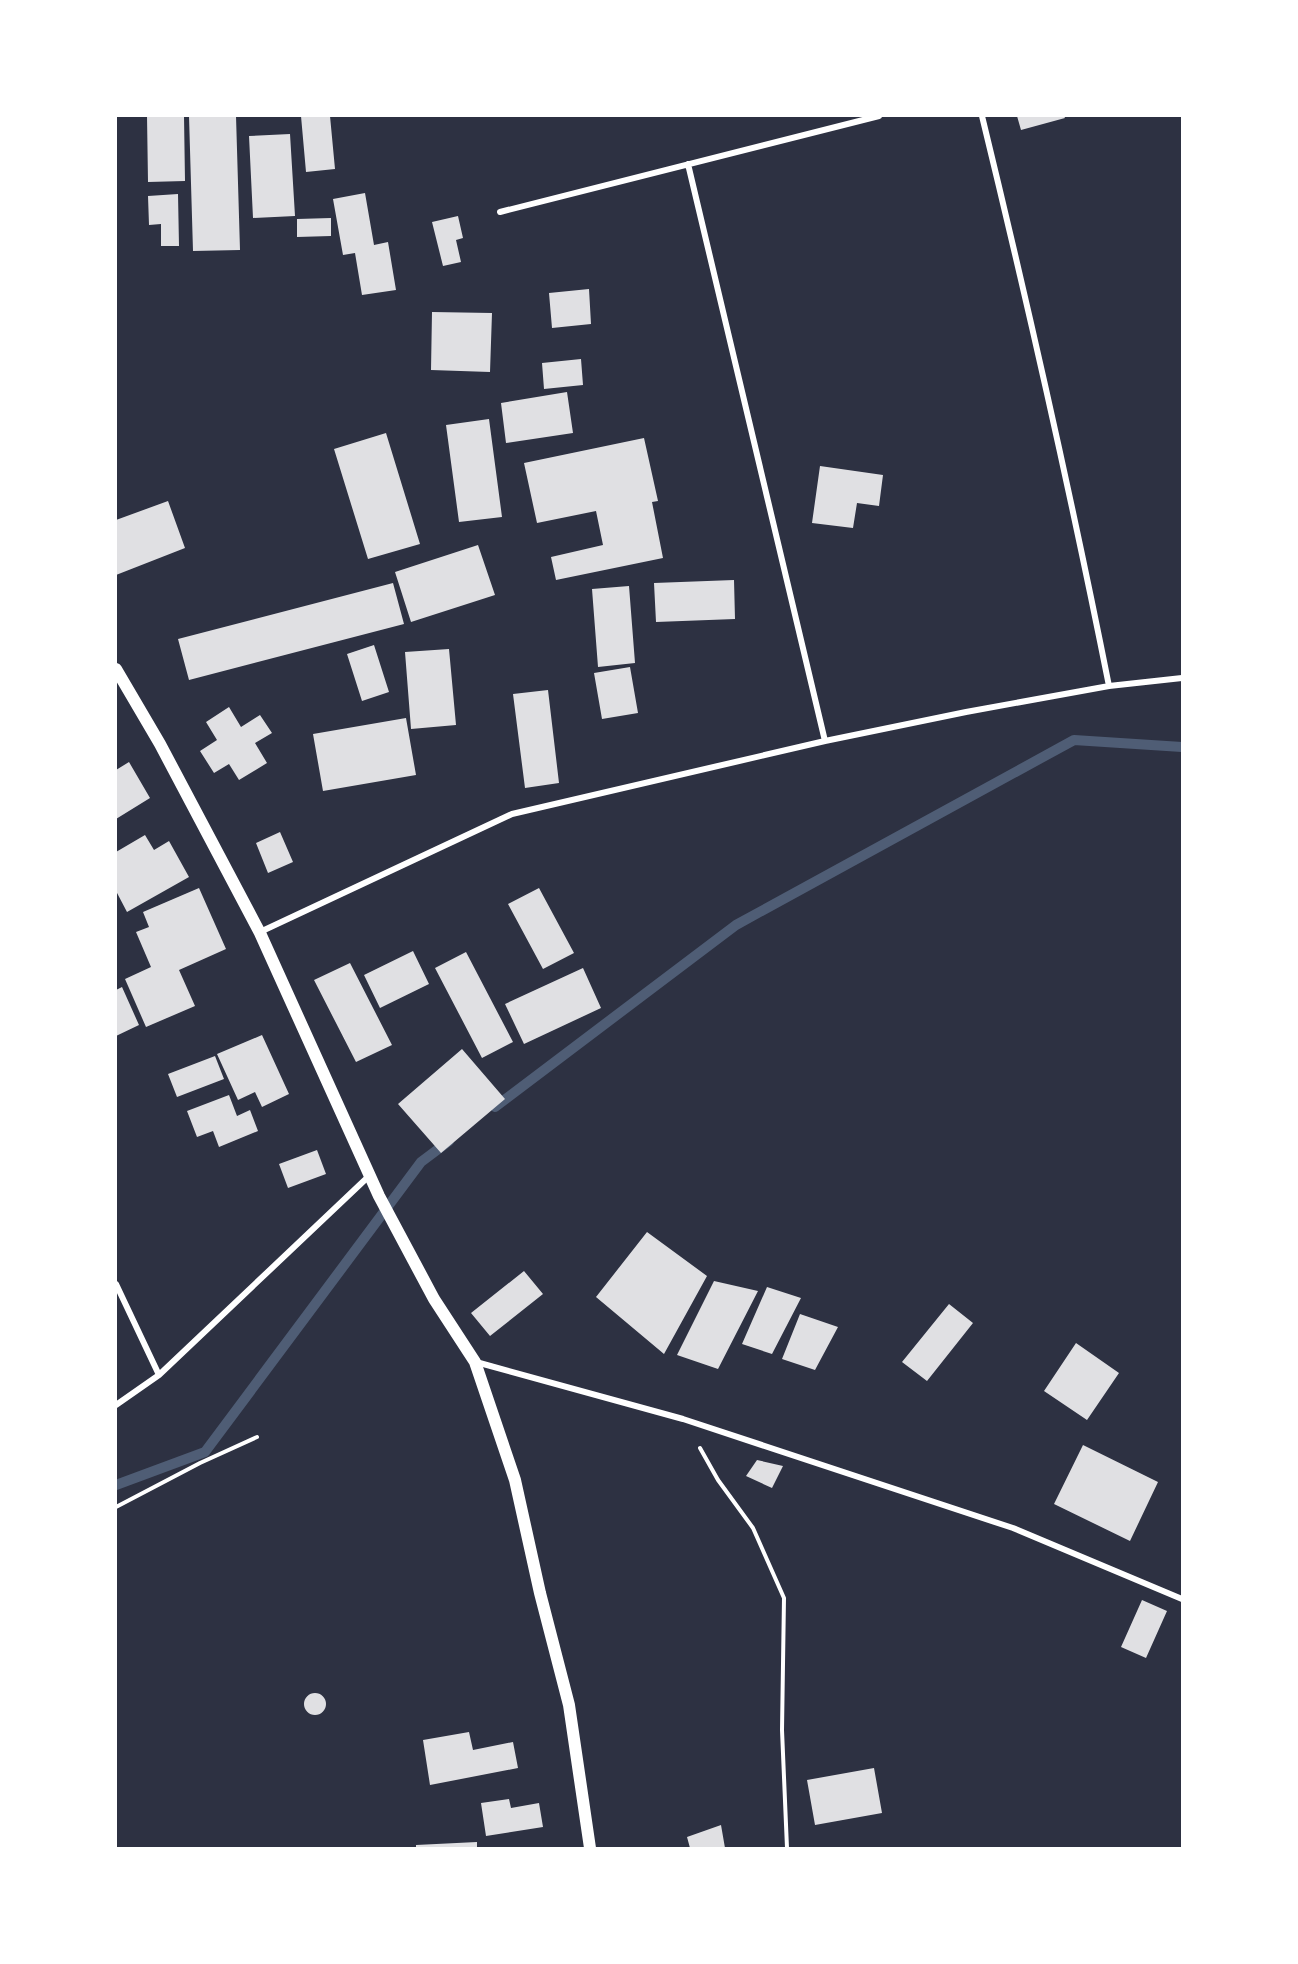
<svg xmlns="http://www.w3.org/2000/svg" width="1298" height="1964" viewBox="0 0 1298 1964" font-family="'Source Sans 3',sans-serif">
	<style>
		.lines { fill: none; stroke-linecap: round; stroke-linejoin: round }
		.stream { stroke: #4f5d75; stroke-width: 10 }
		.building { fill: #e0e0e3 }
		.path { stroke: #fff; stroke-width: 4 }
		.minor { stroke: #fff; stroke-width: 6 }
		.secondary { stroke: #fff; stroke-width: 12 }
	</style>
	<rect width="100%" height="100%" fill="#2d3142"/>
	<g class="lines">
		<path class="stream" d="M495,1107l241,-182 338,-185 108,7
			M116,1485l89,-33 216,-290 28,-21"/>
	</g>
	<path class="building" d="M147,116h37l1,65 -37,1z
		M189,116h47l4,134 -47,1z
		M301,116h29l5,53 -29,3z
		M1017,116h47l1,2 -44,12z
		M290,134l5,82 -42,2 -4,-82z
		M365,193l9,52 14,-3 8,48 -34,5 -7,-42 -12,2 -10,-56z
		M178,194l1,52h-18v-22l-12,1 -1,-29z
		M458,216l5,22 -7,2 5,22 -18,4 -11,-44z
		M331,218v18l-34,1v-18z
		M589,289l2,35 -39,4 -3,-35z
		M432,312l60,1 -2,59 -59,-2z
		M581,359l2,26 -39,4 -2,-26z
		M567,392l6,41 -67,10 -5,-40z
		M489,419l13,98 -43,5 -13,-97z
		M386,433l34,111 -52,15 -34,-110z
		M644,438l14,63 -6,1 11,56 -107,22 -5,-23 52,-12 -7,-34 -59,12 -13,-60z
		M820,466l63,9 -4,31 -22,-3 -4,25 -41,-5z
		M168,501l17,47 -69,27v-55z
		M478,545l17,50 -84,27 -16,-50z
		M734,580l1,39 -79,3 -2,-39z
		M393,583l11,41 -215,56 -11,-41z
		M629,586l6,77 -37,4 -6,-78z
		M374,645l15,47 -27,9 -15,-47z
		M449,649l7,76 -45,4 -6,-77z
		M630,667l8,46 -36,6 -8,-46z
		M548,690l11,93 -34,5 -12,-94z
		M229,707l12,20 19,-12 12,18 -17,10 12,20 -28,17 -10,-16 -15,9 -14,-22 17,-11 -11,-18z
		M406,718l10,57 -93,16 -10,-57z
		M129,762l21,36 -34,21v-49z
		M280,832l13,30 -25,11 -12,-30z
		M145,835l9,15 15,-9 20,36 -62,35 -11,-21v-39z
		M199,888l27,61 -47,21 16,36 -49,21 -21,-48 26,-12 -15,-35 13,-5 -6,-15z
		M539,888l35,65 -31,16 -35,-65z
		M413,951l16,33 -49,24 -16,-33z
		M466,952l47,90 -31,16 -47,-90z
		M350,963l42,82 -36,17 -42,-82z
		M583,968l18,40 -77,36 -19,-40z
		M122,987l17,38 -23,11v-46z
		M262,1035l27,59 -27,13 -7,-15 -17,8 -21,-46z
		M462,1049l43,50 -64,54 -43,-49z
		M215,1056l9,23 -47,18 -9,-23z
		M229,1095l8,21 13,-6 8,21 -39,16 -6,-16 -16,6 -10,-26z
		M317,1150l9,24 -38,14 -9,-24z
		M647,1232l60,44 -43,78 -68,-57z
		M524,1271l19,23 -53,42 -19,-23z
		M714,1281l44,10 -40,78 -41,-14z
		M767,1287l34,11 -29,56 -30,-10z
		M949,1304l24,19 -46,58 -25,-19z
		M800,1314l38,13 -23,43 -33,-11z
		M1076,1343l43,30 -32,47 -43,-29z
		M1083,1445l75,37 -28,59 -76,-37z
		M757,1460l26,6 -11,22 -26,-12z
		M1142,1600l25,11 -21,47 -25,-11z
		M304 1704a11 11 0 1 1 22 0a11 11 0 1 1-22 0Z
		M469,1732l4,18 40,-8 5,26 -88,17 -7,-45z
		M874,1768l8,45 -67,12 -8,-45z
		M509,1799l2,9 28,-5 4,24 -57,9 -5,-33z
		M721,1825l4,23h-35l-3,-11z
		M477,1842v6h-61v-3z"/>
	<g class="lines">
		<path class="path" d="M700,1448l18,32 35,48 31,70 -2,132 5,118
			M116,1507l84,-44 57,-26"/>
		<path class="minor" d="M982,116c46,189 89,379 127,570
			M688,164l137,577
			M500,212l379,-96
			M260,932l252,-118 313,-73 141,-29 143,-26 73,-8
			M116,1284l43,91
			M476,1362l207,57 330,109 169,71
			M116,1405l43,-30 210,-199"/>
		<path class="secondary" d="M116,669l44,75 100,189 119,263 55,103 41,63 40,118 25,113 29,112 21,143"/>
	</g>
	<rect width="1298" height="1964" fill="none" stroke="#ffffff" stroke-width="234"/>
</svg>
